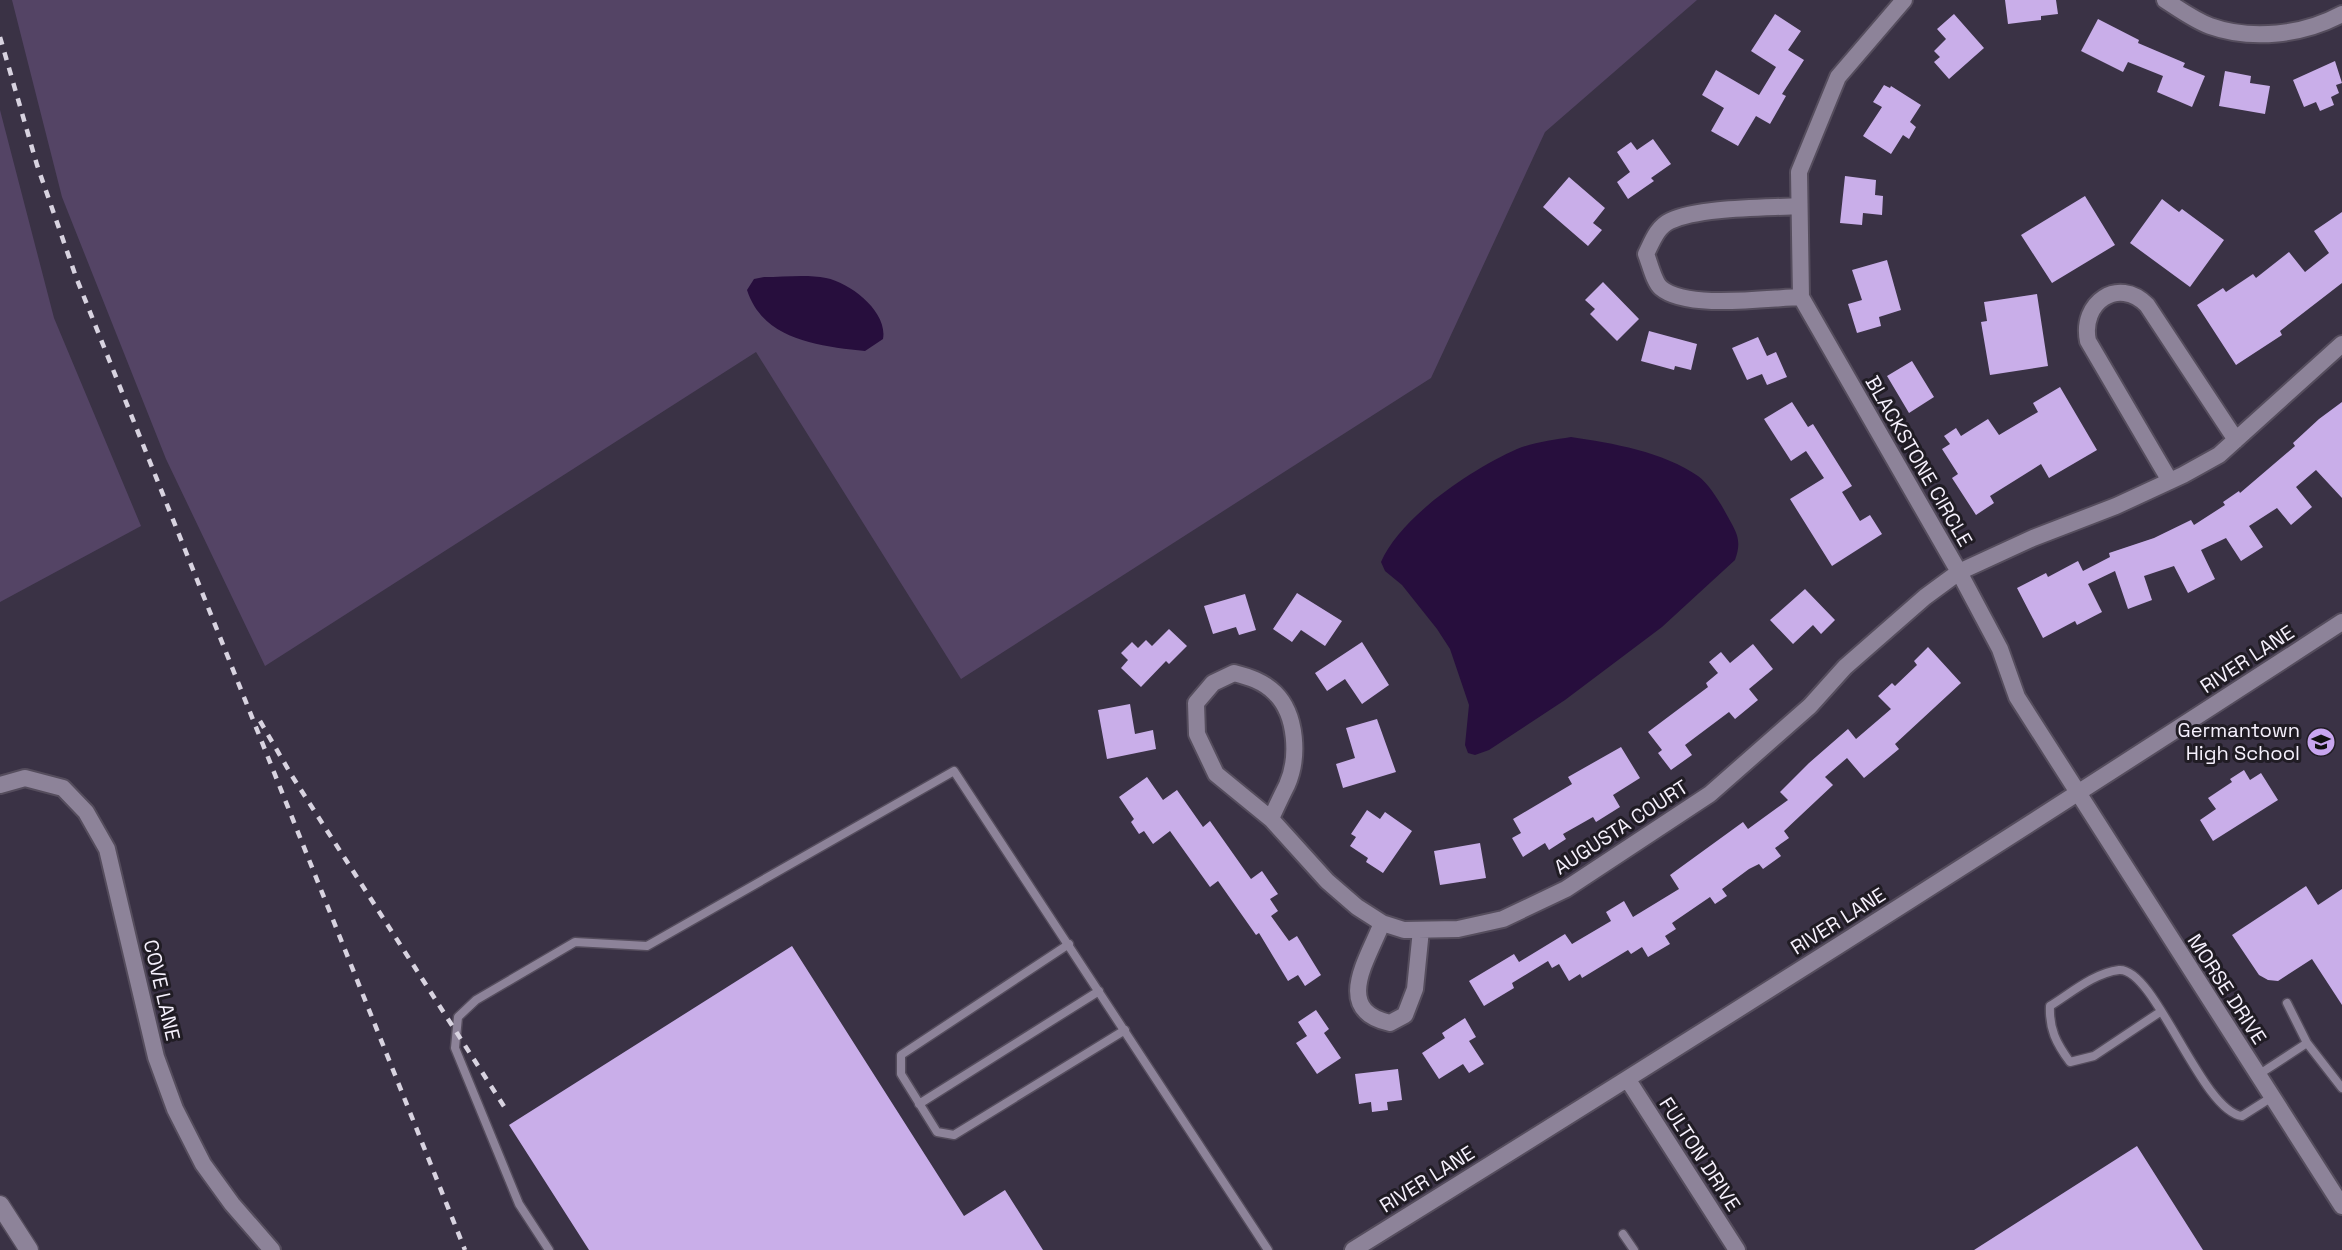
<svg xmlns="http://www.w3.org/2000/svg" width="2342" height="1250" viewBox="0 0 2342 1250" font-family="'Space Grotesk',sans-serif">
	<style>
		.green { fill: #544465 }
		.water { fill: #270e3d }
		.building { fill: #c9aee9 }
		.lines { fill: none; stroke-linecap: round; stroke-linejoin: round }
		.service-casing { stroke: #554d5d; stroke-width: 11 }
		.minor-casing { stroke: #554d5d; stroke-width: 20 }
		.tertiary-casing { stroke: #554d5d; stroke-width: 21 }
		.service { stroke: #8d8399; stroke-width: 8 }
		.minor { stroke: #8d8399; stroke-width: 16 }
		.tertiary { stroke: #8d8399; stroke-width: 18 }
		.rail { stroke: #d8d3e0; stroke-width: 4.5; stroke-dasharray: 8 8; stroke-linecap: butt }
		.labels { text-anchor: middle; stroke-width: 6; stroke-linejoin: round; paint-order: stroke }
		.street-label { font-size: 20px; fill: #f6f1fd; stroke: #201c24 }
		.poi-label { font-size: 20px; fill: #f6f1fd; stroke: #201c24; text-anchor: end }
	</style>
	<rect width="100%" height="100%" fill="#3a3245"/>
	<path class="green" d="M12,0h1685l-152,132 -114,246 -470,301 -205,-327 -491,314 -99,-207 -104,-262z
		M0,110l54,208 87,208 -141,76z"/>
	<path class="water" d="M764,277c20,0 43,-3 62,1 25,5 62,34 57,61l-18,12c-46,-5 -102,-11 -118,-61l7,-11z
		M1571,437c41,6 93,15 127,39 12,9 23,28 30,41 9,16 14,24 7,43l-73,67 -97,73 -76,50 -14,5 -7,-2 -3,-8 4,-40 -19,-56 -13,-20 -35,-44 -17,-14 -4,-9c20,-46 91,-93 136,-113 17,-7 37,-9 54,-12z"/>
	<path class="building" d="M2005,0h51l2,14 -17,2v4l-33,4z
		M1775,14l26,17 -13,19 16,10 -22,34 4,2 -16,28 -14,-8 -18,30 -27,-15 13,-23 -22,-13 14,-25 43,25 17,-28 -25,-16z
		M1954,14l30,34 -35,31 -15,-17 6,-5 -6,-6 12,-12 -9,-10z
		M2098,19l41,21 -1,3 47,20 -2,4 22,9 -13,31 -35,-15 6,-16 -35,-14 -5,10 -42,-21z
		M2335,61l7,22 -6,2 3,8 -8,4 3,8 -14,6 -4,-9 -12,5 -11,-27z
		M2225,71l26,5 -1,7 20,3 -5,28 -46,-8z
		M1884,85l6,3 1,-2 30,19 -11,17 6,5 -7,12 -6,-4 -12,19 -28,-18 19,-29 -9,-5z
		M1653,139l18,25 -20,14 3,3 -26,18 -11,-17 13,-10 -13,-20 14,-10 6,8z
		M1845,176l31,4 -1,15 8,1 -1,19 -19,-2 -1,12 -22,-2z
		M1569,177l36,31 -12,15 9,7 -14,16 -45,-39z
		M2085,196l30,49 -63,38 -31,-48z
		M2162,199l17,13 3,-3 42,31 -34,47 -60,-44z
		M2342,212v71l-62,48 2,4 -46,30 -39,-60 26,-17 3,4 27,-18 3,4 33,-26 16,20 24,-19 -15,-22z
		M1887,260l14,50 -22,7 2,9 -24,7 -9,-29 14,-4 -10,-30z
		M1603,282l36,37 -22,22 -27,-27 5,-5 -10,-9z
		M2037,294l11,72 -58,9 -9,-53 6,-1 -3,-19z
		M1649,331l48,13 -6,26 -16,-4 -1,4 -33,-9z
		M1758,337l9,19 9,-4 11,25 -20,8 -5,-11 -15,6 -15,-32z
		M1912,361l22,36 -25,16 -22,-37z
		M2060,387l37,63 -48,28 -8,-14 -51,32 4,7 -18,12 -24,-37 6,-4 -16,-25 8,-5 -6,-8 12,-8 5,8 27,-17 11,16 39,-23 -5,-9z
		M1792,402l16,25 5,-3 39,62 -10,6 18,29 10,-6 12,19 -50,32 -42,-67 34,-21 -18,-27 -15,10 -27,-42z
		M2342,402v96l-26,-28 -20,17 16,20 -21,18 -14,-17 -28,18 14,21 -22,14 -15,-23 -25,12 14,29 -27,14 -14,-27 -30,10 8,24 -24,9 -13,-38 -27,13 14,28 -25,13 -2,-4 -32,17 -26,-50 29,-15 2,4 30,-16 5,10 27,-14 -1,-4 45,-15 37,-18 3,5 31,-20 -2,-3 16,-11 1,2 55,-47 -2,-3 26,-24z
		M1805,589l30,31 -14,14 -8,-9 -20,19 -23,-24z
		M1297,593l45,28 -17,25 -24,-16 -9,12 -19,-13z
		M1245,594l11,36 -17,5 -3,-8 -23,7 -9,-28z
		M1169,629l18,17 -18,18 -3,-3 -25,26 -20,-19 7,-8 -7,-7 11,-11 6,6 8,-8 6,6z
		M1362,642l27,43 -27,19 -17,-25 -18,12 -12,-18z
		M1753,644l20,25 -24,20 9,11 -23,19 -6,-7 -44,33 7,10 -21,15 -13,-17 4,-3 -14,-18 60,-45 -2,-4 12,-10 -9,-11 12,-10 9,11z
		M1928,647l33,36 -66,61 4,5 -35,29 -17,-20 -22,19 8,8 -49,46 5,7 -14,10 6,8 -18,13 -4,-5 -10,5 -27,20 5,7 -12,8 -5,-7 -38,26 4,6 -11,7 5,8 -22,13 -6,-10 -11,7 -3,-4 -46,28 -2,-4 -11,7 -10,-17 -7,4 -4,-7 -36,22 2,5 -30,18 -15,-25 45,-27 5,8 46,-28 7,10 39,-23 -5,-9 18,-11 9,16 46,-28 -9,-14 73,-53 5,7 40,-29 -8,-8 29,-29 39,-34 8,10 35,-30 -13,-13 14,-13 3,3 22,-21 -3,-4z
		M1130,704l5,30 18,-4 3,19 -49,10 -9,-49z
		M1377,719l19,53 -53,16 -7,-24 19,-6 -9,-30z
		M1621,747l19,31 -27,17 7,12 -24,15 -3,-5 -30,17 3,5 -17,11 -4,-7 -22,14 -11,-19 9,-5 -8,-14 59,-35 -4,-7z
		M2244,770l6,10 11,-7 17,27 -65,41 -13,-21 16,-11 -8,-11 24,-16 -2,-3z
		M1147,777l16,23 14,-10 26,37 7,-6 41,58 11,-8 16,23 -8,5 8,12 -7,5 18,25 8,-5 24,39 -16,11 -7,-11 -10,6 -29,-48 -3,2 -38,-54 -8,6 -40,-56 -17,13 -9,-13 -5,3 -8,-12 3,-3 -15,-22z
		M1367,810l13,9 5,-7 27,19 -29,42 -17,-11 2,-4 -18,-12 6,-9 -5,-3z
		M1480,843l6,35 -46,7 -6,-34z
		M2306,886l12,19 24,-16v116l-30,-46 -34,22 -10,-1 -9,-5 -27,-40z
		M792,946l172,270 41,-26 38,60h-454l-80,-125z
		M1316,1010l13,19 -5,4 17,25 -24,16 -21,-31 11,-7 -9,-14z
		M1465,1018l11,19 -7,4 15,23 -15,9 -6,-9 -24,15 -17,-26 23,-15 -3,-5z
		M1398,1069l4,31 -15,2 1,8 -16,2 -1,-10 -12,2 -4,-30z
		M2137,1146l66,104h-229z"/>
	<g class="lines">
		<g class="service-casing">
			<path id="service" d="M1069,944l-168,111v19l36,58 17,3 171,-105
				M2287,1003l20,40
				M2160,1012l-66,44 -24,6c-14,-19 -21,-33 -20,-56 21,-13 44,-33 69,-36 36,-3 82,141 123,146l30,-19
				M2258,1075l49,-32 35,45
				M919,1104l180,-113
				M1623,1234l11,16
				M549,1250l-30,-46 -64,-156 3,-31 18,-17 99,-58 72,4 307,-175 314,479"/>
		</g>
		<g class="minor-casing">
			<path id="minor" d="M1904,0l-66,77 -39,95 2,125 158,275 41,77 17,48 325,509
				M2165,0c14,9 29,20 45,26 42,15 93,9 132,-12
				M1799,206c-34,2 -99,1 -129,15 -13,6 -18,21 -24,33 4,10 8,28 15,34 26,22 106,10 140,9
				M2170,481l-82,-140c-8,-38 30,-65 59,-36l89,135
				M0,785l25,-7 38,10 23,24 21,37 49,208 19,52 28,55 29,40 40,46
				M1271,819c5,-12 10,-22 16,-34 12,-27 10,-70 -12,-92 -12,-12 -26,-16 -41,-20l-21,10 -17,20 1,31 19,40 55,45 56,62 30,26 25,16 22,7 54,-1 45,-10 63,-30 144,-95 100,-88 35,-39 80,-70 34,-25 74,-34 83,-32 67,-31 36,-20 123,-111
				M1382,923c-14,36 -50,87 8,100l15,-8 10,-26 6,-59
				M1628,1080l109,170
				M1353,1250c332,-206 662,-415 989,-628"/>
		</g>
		<g class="tertiary-casing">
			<path id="tertiary" d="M0,1205l29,45"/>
		</g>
		<use href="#service" class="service"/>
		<use href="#minor" class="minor"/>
		<use href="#tertiary" class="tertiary"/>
		<path class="rail" d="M0,37l37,128 39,112 389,973
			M260,721l32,55 215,335"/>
	</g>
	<defs>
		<g id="school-disc" transform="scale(1.5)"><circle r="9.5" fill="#c8a6ef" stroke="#201c24"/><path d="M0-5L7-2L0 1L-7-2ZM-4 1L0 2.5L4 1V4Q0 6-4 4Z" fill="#111"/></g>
	</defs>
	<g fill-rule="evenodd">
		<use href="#school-disc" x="2321" y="742"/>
	</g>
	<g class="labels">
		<g class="street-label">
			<text transform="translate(1919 461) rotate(60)" y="7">BLACKSTONE CIRCLE</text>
			<text transform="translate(2247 659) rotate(-33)" y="7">RIVER LANE</text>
			<text transform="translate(1621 827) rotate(-33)" y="7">AUGUSTA COURT</text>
			<text transform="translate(1838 921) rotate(-32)" y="7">RIVER LANE</text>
			<text transform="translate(2227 989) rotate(57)" y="7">MORSE DRIVE</text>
			<text transform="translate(162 990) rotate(77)" y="7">COVE LANE</text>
			<text transform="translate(1700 1154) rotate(57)" y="7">FULTON DRIVE</text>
			<text transform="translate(1427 1179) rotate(-32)" y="7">RIVER LANE</text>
		</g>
		<g class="poi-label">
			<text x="2300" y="737">Germantown<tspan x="2300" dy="23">High School</tspan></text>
		</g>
	</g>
</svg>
